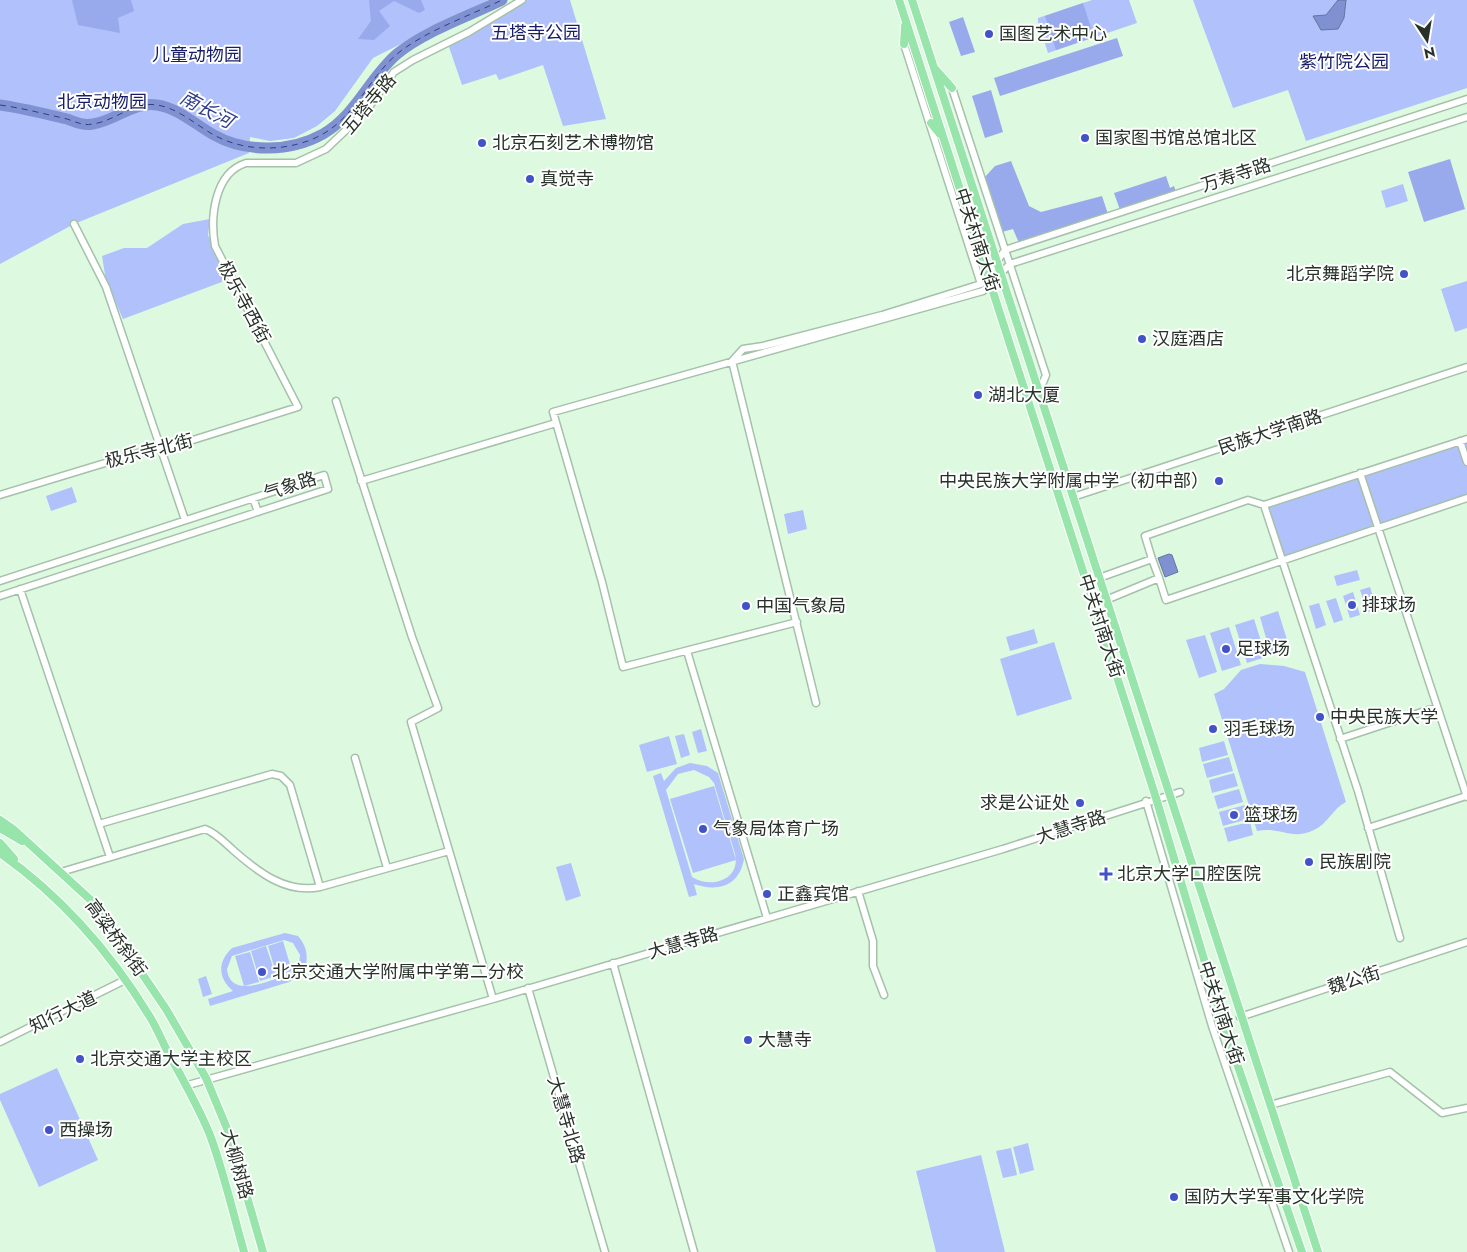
<svg xmlns="http://www.w3.org/2000/svg" width="1467" height="1252" viewBox="0 0 1467 1252" font-family="Jost,'Noto Sans SC',sans-serif">
	<style>
		.green { fill: #b0c1fb; fill-rule: evenodd }
		.forest { fill: #98aaec }
		.water { fill: #7f91d1; stroke: #65749f }
		.lines { fill: none; stroke-linecap: round; stroke-linejoin: round }
		.river { stroke: #7f91d1; stroke-width: 11 }
		.ferry { stroke: #303e8a; stroke-width: 1; stroke-dasharray: 6 5; stroke-linecap: butt }
		.minor-casing { stroke: #a5c1a9; stroke-width: 9 }
		.major-casing { stroke: #fff; stroke-width: 10 }
		.minor { stroke: #fff; stroke-width: 6 }
		.major { stroke: #98e5ac; stroke-width: 8 }
		.poi-dot { fill: #4153c6; stroke: #fff; stroke-width: 2 }
		.labels { text-anchor: middle; stroke-width: 4; stroke-linejoin: round; paint-order: stroke }
		.park-label { font-size: 18px; fill: #171d67; stroke: #fff }
		.poi-label { font-size: 18px; fill: #273229; stroke: #fff; text-anchor: start }
		.street-label { font-size: 18px; fill: #273229; stroke: #fff }
		.water-label { font-size: 19px; font-style: italic; fill: #303e8a; stroke: #fff }
	</style>
	<rect width="100%" height="100%" fill="#ddfae1"/>
	<path class="green" d="M0,0h488l-115,58 -38,53 -18,15 -23,12 -24,3 -20,-4 -1,16 -175,71 -74,40z
		M525,0h45l36,119 -43,7 -20,-61 -44,15 -3,-6 -34,11 -14,-41 63,-33z
		M1092,0h37l8,23 -89,30 -10,-31v-4z
		M1193,0h274v88l-161,53 -18,-51 -55,18z
		M1403,184l5,17 -22,7 -5,-17z
		M210,219l-2,16 19,45 -104,39 -17,-38 -4,-25 22,-8h23l36,-24z
		M1467,281v47l-12,4 -14,-43z
		M1467,439v59l-185,62 -18,-55z
		M72,487l5,15 -26,9 -5,-15z
		M803,510l4,19 -19,5 -4,-20z
		M1357,570l3,10 -23,6 -3,-10z
		M1370,587l7,22 -9,3 -8,-22z
		M1353,592l7,23 -10,3 -7,-22z
		M1336,598l7,22 -9,3 -8,-22z
		M1319,603l7,22 -10,4 -7,-23z
		M1278,611l12,38 -19,6 -11,-38z
		M1254,619l12,38 -19,6 -12,-38z
		M1229,627l12,38 -19,6 -12,-38z
		M1034,629l4,14 -28,8 -4,-14z
		M1205,635l12,37 -18,6 -13,-38z
		M1054,642l18,57 -55,17 -17,-57z
		M1260,664l24,2 21,6 41,130c-13,6 -18,22 -32,28 -23,11 -35,-4 -57,1l-43,-137 10,-5 17,-19z
		M701,729l6,22 -9,2 -6,-21z
		M684,734l6,21 -9,3 -6,-22z
		M669,736l8,28 -30,8 -8,-27z
		M1224,741l4,14 -26,7 -3,-14z
		M1229,757l4,14 -26,7 -4,-14z
		M690,763l17,3 11,7 26,86c-5,28 -27,33 -50,25l3,11 -8,2 -36,-121 8,-3 3,8 12,-13zM694,770l15,7 5,6 21,71c6,26 -24,35 -43,23l-26,-87 12,-16z
		M1234,773l4,13 -26,7 -3,-13z
		M714,786l22,74 -43,13 -23,-74z
		M1239,789l4,13 -25,7 -4,-13z
		M1245,805l3,14 -25,7 -4,-14z
		M1250,822l3,13 -25,7 -4,-14z
		M571,863l10,33 -15,5 -10,-34z
		M285,933l13,3c10,11 11,24 5,38l-14,8 -79,24 -2,-7 25,-8c-15,-13 -16,-29 -1,-43zM284,940l9,3 7,12 -1,10 -4,6c-19,7 -65,31 -68,-2l5,-13z
		M283,941l9,30 -15,5 -9,-30z
		M266,946l10,30 -16,5 -9,-30z
		M250,952l9,30 -15,4 -9,-30z
		M206,976l6,18 -9,3 -5,-18z
		M57,1068l41,92 -59,27 -39,-87v-6z
		M1028,1143l6,27 -14,4 -7,-27z
		M1011,1148l6,27 -14,3 -7,-27z
		M981,1155l24,97h-69l-20,-81z"/>
	<path class="forest" d="M72,0h59l3,11 -16,7 2,15 -42,-8z
		M369,0h52l4,10 -6,3 -25,-12 -15,10 11,15 -16,14 -16,-1 13,-18z
		M1083,3l11,34 -38,13 -11,-34z
		M963,17l12,35 -14,4 -12,-34z
		M1117,38l6,18 -123,40 -6,-18z
		M991,90l12,42 -18,6 -13,-42z
		M1450,159l15,50 -41,13 -16,-50z
		M1011,161l18,45 12,6 61,-16 6,18 -89,29 -6,-14 -11,3 -18,-54 11,-12z
		M1166,176l4,12 4,-2 2,6 -56,18 -6,-17z"/>
	<path class="water" d="M1338,0h8l-2,18 -6,11 -17,1 -8,-14 13,-1z
		M1169,554l3,1 6,17 -13,5 -7,-19z"/>
	<g class="lines">
		<path class="river" d="M0,105c22,3 45,9 67,14 9,3 16,7 26,5 22,-3 41,-23 64,-19 21,3 39,20 57,30 32,18 77,17 109,-1 33,-19 46,-56 74,-80 28,-23 72,-38 105,-54"/>
		<path class="ferry" d="M0,105c22,3 45,9 67,14 9,3 16,7 26,5 22,-3 41,-23 64,-19 21,3 39,20 57,30 32,18 77,17 109,-1 33,-19 46,-56 74,-80 28,-23 72,-38 105,-54"/>
		<g class="minor-casing">
			<path id="minor" d="M904,44l77,240
				M952,88l94,287 -7,17
				M74,224l32,63 79,233
				M733,360l10,-11 20,-3 119,-31 99,-31 24,-34 462,-151
				M732,361l84,342
				M336,401l76,236 26,71 -27,14 82,277
				M1460,441l7,21
				M1360,473l107,324
				M361,481l195,-58
				M0,495l161,-49 16,-1 121,-38 -83,-161c-5,-28 -1,-73 31,-83h50l30,-14 40,-38 28,-39 19,-12 56,-28 53,-32
				M1073,497l394,-130
				M253,498l5,14
				M1264,505l94,286 42,147
				M1152,559l7,19
				M1099,578l53,-19 -7,-23 103,-36 16,5 203,-66
				M0,581l324,-106 4,14 -328,107
				M20,589l90,268
				M1106,600l53,-22 7,22 301,-102
				M797,622l-174,45 -21,-85 -49,-170 430,-121 27,-27 457,-147
				M687,651l80,267
				M1340,739l97,-32
				M355,758l32,110
				M1146,801l66,225 77,226
				M99,824l173,-50 9,2 9,9 30,102 129,-36
				M1368,828l98,-32
				M61,872l144,-43c11,4 19,13 28,21 25,22 53,44 87,37
				M858,891l15,50v25l11,29
				M613,963l81,289
				M528,988l77,264
				M1240,1017l227,-75
				M0,1042l125,-62
				M188,1085l305,-86 510,-150 177,-57
				M1270,1105l120,-33 52,41 25,-5"/>
		</g>
		<g class="major-casing">
			<path id="major" d="M899,0l257,798 67,225 79,229
				M912,0l406,1252
				M904,44l1,-18
				M935,69l17,19
				M931,123l9,11
				M0,820l13,9 81,74 72,106 40,69 22,53 35,121
				M0,828l22,13
				M0,843l14,16
				M0,853c61,43 111,100 150,164 8,13 13,27 21,41 14,25 28,50 39,77 14,38 23,78 34,117"/>
		</g>
		<use href="#minor" class="minor"/>
		<use href="#major" class="major"/>
	</g>
	<g class="poi-dot">
		<circle cx="989" cy="34" r="5"/>
		<circle cx="1085" cy="138" r="5"/>
		<circle cx="482" cy="143" r="5"/>
		<circle cx="530" cy="179" r="5"/>
		<circle cx="1404" cy="274" r="5"/>
		<circle cx="1142" cy="339" r="5"/>
		<circle cx="978" cy="395" r="5"/>
		<circle cx="1219" cy="481" r="5"/>
		<circle cx="1352" cy="605" r="5"/>
		<circle cx="746" cy="606" r="5"/>
		<circle cx="1226" cy="649" r="5"/>
		<circle cx="1320" cy="717" r="5"/>
		<circle cx="1213" cy="729" r="5"/>
		<circle cx="1080" cy="803" r="5"/>
		<circle cx="1234" cy="815" r="5"/>
		<circle cx="703" cy="829" r="5"/>
		<circle cx="1309" cy="862" r="5"/>
		<path d="M1103.5 866.5h5v5h5v5h-5v5h-5v-5h-5v-5h5z"/>
		<circle cx="767" cy="894" r="5"/>
		<circle cx="262" cy="972" r="5"/>
		<circle cx="748" cy="1040" r="5"/>
		<circle cx="80" cy="1059" r="5"/>
		<circle cx="49" cy="1130" r="5"/>
		<circle cx="1174" cy="1197" r="5"/>
	</g>
	<g class="labels">
		<g class="park-label">
			<text x="536" y="39">五塔寺公园</text>
			<text x="197" y="61">儿童动物园</text>
			<text x="1344" y="68">紫竹院公园</text>
			<text x="102" y="108">北京动物园</text>
		</g>
		<g class="poi-label">
			<text x="999" y="40">国图艺术中心</text>
			<text x="1095" y="144">国家图书馆总馆北区</text>
			<text x="492" y="149">北京石刻艺术博物馆</text>
			<text x="540" y="185">真觉寺</text>
			<text x="1394" y="280" text-anchor="end">北京舞蹈学院</text>
			<text x="1152" y="345">汉庭酒店</text>
			<text x="988" y="401">湖北大厦</text>
			<text x="1209" y="487" text-anchor="end">中央民族大学附属中学（初中部）</text>
			<text x="1362" y="611">排球场</text>
			<text x="756" y="612">中国气象局</text>
			<text x="1236" y="655">足球场</text>
			<text x="1330" y="723">中央民族大学</text>
			<text x="1223" y="735">羽毛球场</text>
			<text x="1070" y="809" text-anchor="end">求是公证处</text>
			<text x="1244" y="821">篮球场</text>
			<text x="713" y="835">气象局体育广场</text>
			<text x="1319" y="868">民族剧院</text>
			<text x="1117" y="880">北京大学口腔医院</text>
			<text x="777" y="900">正鑫宾馆</text>
			<text x="272" y="978">北京交通大学附属中学第二分校</text>
			<text x="758" y="1046">大慧寺</text>
			<text x="90" y="1065">北京交通大学主校区</text>
			<text x="59" y="1136">西操场</text>
			<text x="1184" y="1203">国防大学军事文化学院</text>
		</g>
		<g class="street-label">
			<text transform="translate(369 104) rotate(-50)" y="6">五塔寺路</text>
			<text transform="translate(1236 175) rotate(-18)" y="6">万寿寺路</text>
			<text transform="translate(977 240) rotate(72)" y="6">中关村南大街</text>
			<text transform="translate(244 302) rotate(62)" y="6">极乐寺西街</text>
			<text transform="translate(1270 432) rotate(-18)" y="6">民族大学南路</text>
			<text transform="translate(149 451) rotate(-14)" y="6">极乐寺北街</text>
			<text transform="translate(290 486) rotate(-18)" y="6">气象路</text>
			<text transform="translate(1101 626) rotate(72)" y="6">中关村南大街</text>
			<text transform="translate(1071 827) rotate(-18)" y="6">大慧寺路</text>
			<text transform="translate(116 938) rotate(54)" y="6">高粱桥斜街</text>
			<text transform="translate(683 943) rotate(-16)" y="6">大慧寺路</text>
			<text transform="translate(1354 980) rotate(-18)" y="6">魏公街</text>
			<text transform="translate(63 1012) rotate(-26)" y="6">知行大道</text>
			<text transform="translate(1221 1013) rotate(72)" y="6">中关村南大街</text>
			<text transform="translate(566 1120) rotate(74)" y="6">大慧寺北路</text>
			<text transform="translate(237 1164) rotate(74)" y="6">大柳树路</text>
		</g>
		<g class="water-label">
			<text transform="translate(207 109) rotate(28)" y="7">南长河</text>
		</g>
	</g>
	<g transform="translate(1427 40) rotate(168)" stroke="#ffffff" stroke-width="4" paint-order="stroke">
	<path d="M0-4L9 19L0 12L-9 19Z" fill="#273229"/>
	<text y="-8" font-size="14" font-weight="bold" text-anchor="middle" fill="#273229">N</text>
	</g>
</svg>
